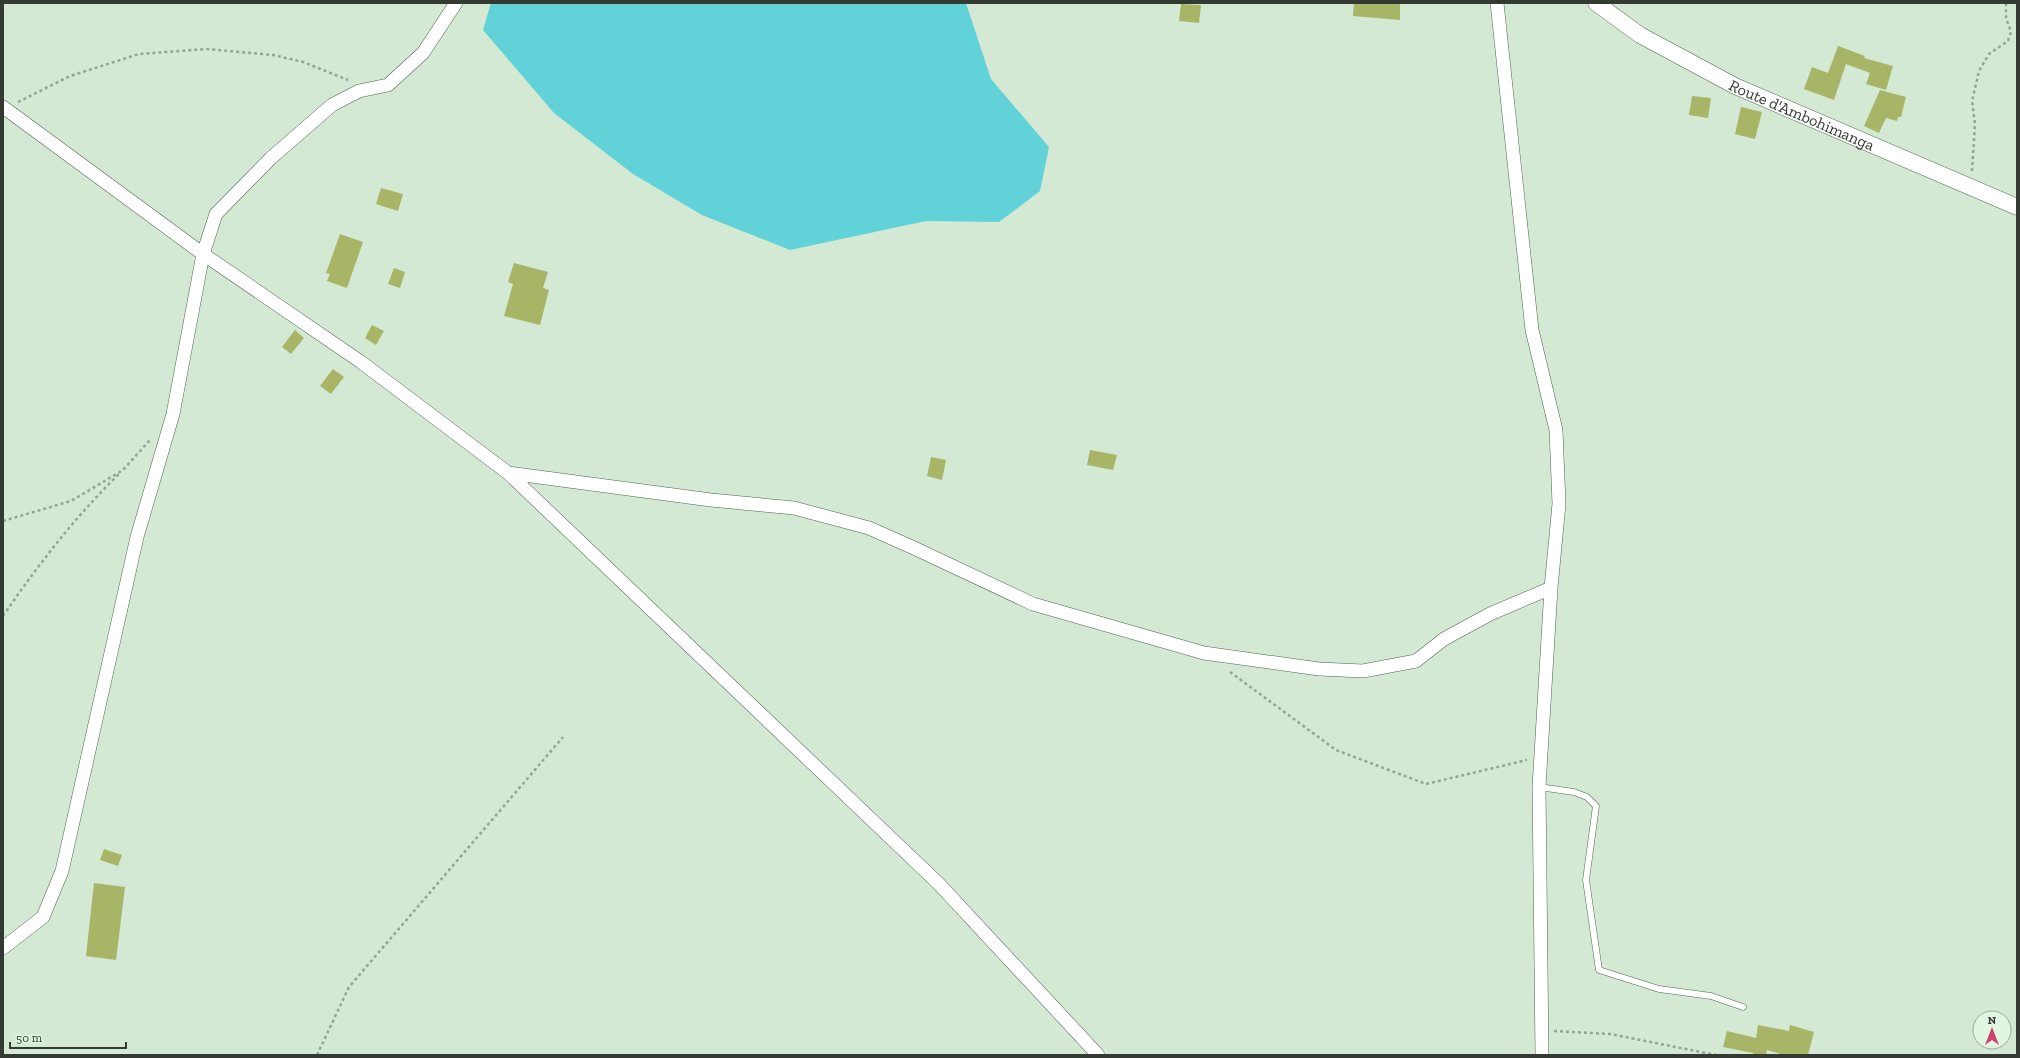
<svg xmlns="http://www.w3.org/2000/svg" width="2020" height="1058" viewBox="0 0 2020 1058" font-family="'Zilla Slab',serif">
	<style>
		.water { fill: #62d2d9 }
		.building { fill: #a8b567 }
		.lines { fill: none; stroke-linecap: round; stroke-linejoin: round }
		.service-casing { stroke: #506350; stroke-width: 7 }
		.minor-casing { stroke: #506350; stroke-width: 14 }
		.tertiary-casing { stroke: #506350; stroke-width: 17 }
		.path { stroke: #94a494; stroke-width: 2.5; stroke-dasharray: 3 3; stroke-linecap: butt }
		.service { stroke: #fff; stroke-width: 6 }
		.minor { stroke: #fff; stroke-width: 13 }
		.tertiary { stroke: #fff; stroke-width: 16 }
		.labels { text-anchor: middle; stroke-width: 3.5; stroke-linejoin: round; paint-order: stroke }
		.street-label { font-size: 16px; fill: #323a32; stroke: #e0f6e0 }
	</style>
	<rect width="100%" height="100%" fill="#d3e9d3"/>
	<path class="water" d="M491,3h475l25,76 58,68 -9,44 -41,31 -73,-1 -136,29 -88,-35 -69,-41 -79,-61 -71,-83z"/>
	<path class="building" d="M1354,3h46v17l-47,-4z
		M1181,4l20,1 -2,18 -20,-2z
		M1838,46l27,10 -1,2 29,8 -7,24 -20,-6 4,-11 -24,-9 -12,36 -30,-11 8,-22 16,6z
		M1880,90l26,7 -5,20h-3l-1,4 -11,-3 -7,15 -15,-7z
		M1692,96l19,2 -3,20 -19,-3z
		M1741,107l21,5 -7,27 -20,-5z
		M381,188l22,6 -5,17 -22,-7z
		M340,234l23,8 -16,46 -20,-7 3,-7 -4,-1z
		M514,263l34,9 -5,16 6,2 -9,35 -36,-9 9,-32 -5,-2z
		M394,268l11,4 -5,16 -12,-4z
		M372,325l12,6 -8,14 -11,-7z
		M295,330l9,8 -13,16 -9,-7z
		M333,369l11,8 -13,17 -11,-8z
		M1090,450l27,5 -4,15 -26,-5z
		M931,457l15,3 -4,20 -15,-4z
		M104,849l18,6 -4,11 -18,-6z
		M94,883l31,4 -9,73 -30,-4z
		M1758,1025l31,6 1,-6 24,7 -6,23h-24l-17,-5 -1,5h-13v-2l-30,-6 4,-16 29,7z"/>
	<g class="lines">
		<g class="service-casing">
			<path id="service" d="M1539,787l35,5 13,5 9,9 -10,74 13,90 60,19 52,7 32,11"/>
		</g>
		<g class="minor-casing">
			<path id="minor" d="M1497,3l35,327 24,100 3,74 -8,84 -12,199 3,268
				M3,107l200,147 158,108 147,111 431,411 159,171
				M508,473l203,27 83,8 75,20 45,20 119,56 171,49 115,16 44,2 53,-10 28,-22 46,-25 61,-26
				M3,948l40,-31 19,-46 75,-334 36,-123 30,-160 13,-40 55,-56 61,-53 27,-14 29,-6 35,-32 33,-50"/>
		</g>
		<g class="tertiary-casing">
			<g id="tertiary">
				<path id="s1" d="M1596,3l44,32 95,51 282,121"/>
			</g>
		</g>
		<path class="path" d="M18,102l52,-26 69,-22 67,-5 67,6 30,7 45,18
			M1972,171l3,-47 -3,-23 7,-30 10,-17 19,-13 3,-9 -5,-14v-15
			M3,521l68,-20 52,-31 27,-30
			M3,616c35,-51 72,-99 116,-142
			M1230,672l106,78 90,34 101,-24
			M1554,1031l56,3 106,21
			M317,1055l32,-68 214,-250"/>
		<use href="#service" class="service"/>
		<use href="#minor" class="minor"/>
		<use href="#tertiary" class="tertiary"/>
	</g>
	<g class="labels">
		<g class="street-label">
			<text dy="6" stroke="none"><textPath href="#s1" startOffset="235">Route d'Ambohimanga</textPath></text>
		</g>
	</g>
	<rect width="2020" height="1058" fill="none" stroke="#323a32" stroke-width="8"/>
	<g transform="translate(1992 1030)"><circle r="19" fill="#e0f6e0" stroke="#9aab9a"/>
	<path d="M0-3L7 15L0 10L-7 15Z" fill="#cf426f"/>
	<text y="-6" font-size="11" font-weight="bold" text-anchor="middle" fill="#323a32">N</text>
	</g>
	<path d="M10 1042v6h116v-6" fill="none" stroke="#323a32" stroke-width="2"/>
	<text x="16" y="1042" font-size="12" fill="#323a32" stroke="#e0f6e0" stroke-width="3" paint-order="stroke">50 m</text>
</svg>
